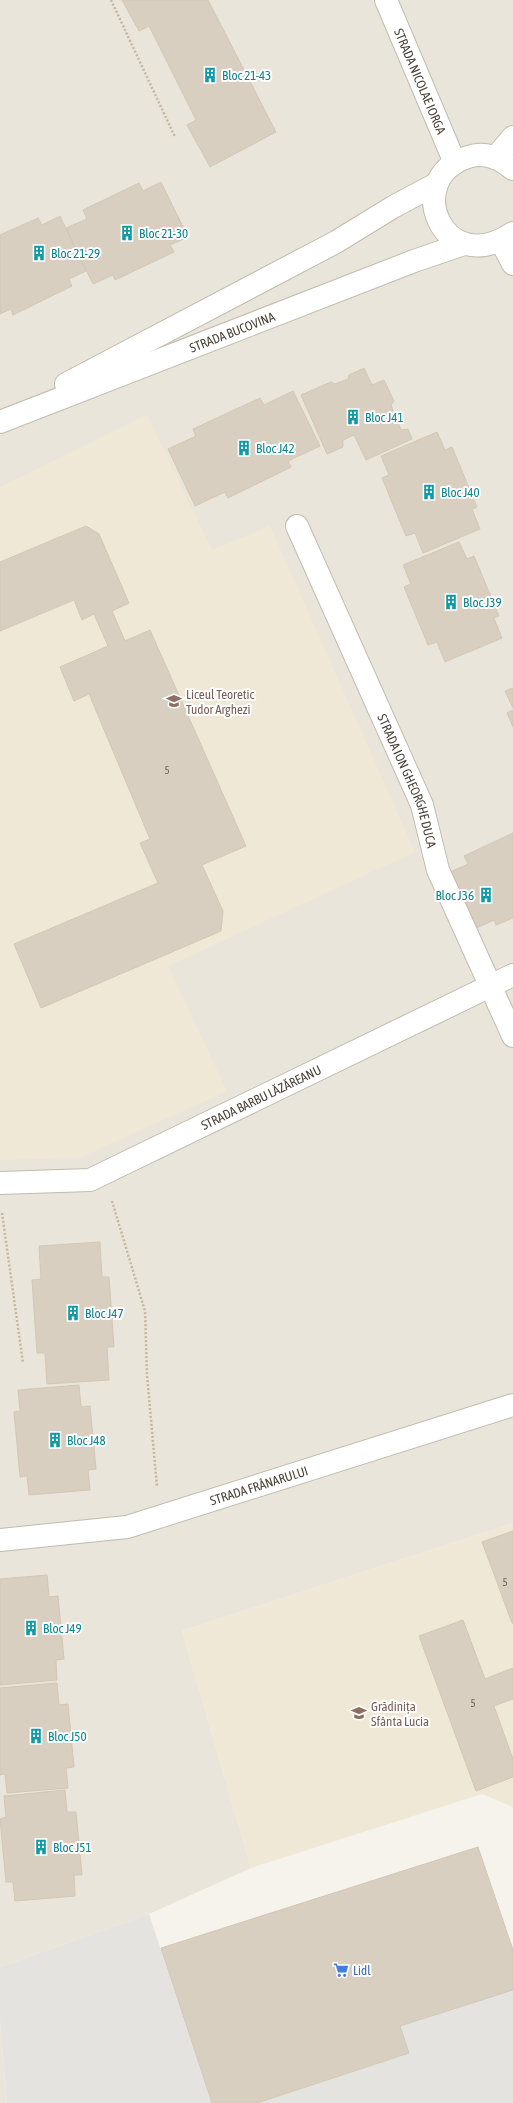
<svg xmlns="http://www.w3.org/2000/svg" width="513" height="2103" viewBox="0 0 513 2103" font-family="'Asap Condensed',sans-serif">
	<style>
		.residential { fill: #eae5da }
		.education { fill: #efe8d6 }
		.parking { fill: #e5e3e0 }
		.building { fill: #d8cfc1; stroke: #d3c7b4 }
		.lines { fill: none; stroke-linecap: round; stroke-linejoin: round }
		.minor-casing { stroke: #c2bbae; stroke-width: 24 }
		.path { stroke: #c4b79f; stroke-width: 2.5; stroke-dasharray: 2 2; stroke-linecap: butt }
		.minor { stroke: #fff; stroke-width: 22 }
		.labels { text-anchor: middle; stroke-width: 4; stroke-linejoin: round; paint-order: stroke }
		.number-label { font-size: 11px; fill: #6e675b }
		.culture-label { font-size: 13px; fill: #0d838f; stroke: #fff; text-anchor: start }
		.street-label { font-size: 13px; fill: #4b4439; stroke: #fff }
		.education-label { font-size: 13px; fill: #785e54; stroke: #fff; text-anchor: start }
		.shop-label { font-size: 13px; fill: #366cbe; stroke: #fff; text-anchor: start }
	</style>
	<rect width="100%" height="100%" fill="#f6f3ec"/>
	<path class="residential" d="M0,0h513v1523l-331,108 69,237 -102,46 -149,53z
		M0,2020l7,83h-7z"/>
	<path class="education" d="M147,415l65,135 58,-24 145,326 -247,114 59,125 -148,67 -79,2v-673z
		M513,1523v284l-31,-13 -231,74 -69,-237z"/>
	<path class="parking" d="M149,1914l63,189h-205l-7,-83v-53z
		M513,1990v113h-256l152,-50 -9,-27z"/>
	<path class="building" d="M122,0h86l68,132 -66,35 -23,-42 9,-5 -47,-94 -10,5z
		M161,182l27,55 -18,8 4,7 -59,28 -2,-5 -20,9 -27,-56 21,-9 -4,-9 56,-27 4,8z
		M60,216l26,55 -17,8 3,7 -59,29 -2,-6 -11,5v-79l38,-17 4,7z
		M364,368l8,17 12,-5 10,21 -3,4 10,25 7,-1 4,10 -46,21 -12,-25 -11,5v7l-16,7 -26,-59 30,-13 4,2 13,-5 1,-4z
		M293,391l27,55 -32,15 3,6 -63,31 -3,-6 -30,14 -27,-57 28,-13 -3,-7 67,-31 4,7z
		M437,432l8,18 7,-3 25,60 -5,2 8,20 -57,24 -8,-20 -9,3 -24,-58 7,-3 -8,-19z
		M86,526l13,8 30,69 -17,8 13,30 25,-11 96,216 -44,19 21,46 -2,20 -180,77 -27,-64 144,-61 -18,-40 10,-4 -61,-145 -15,7 -14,-34 48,-21 -14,-32 -12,6 -8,-20 -74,31v-69z
		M459,542l8,17 7,-3 25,60 -5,2 8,20 -57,24 -8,-20 -9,3 -24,-58 7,-3 -8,-19z
		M513,688v20l-8,-17z
		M513,710v17l-6,-14z
		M513,833v85l-17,7 -2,-5 -20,9 -26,-56 20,-9 -4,-8z
		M100,1242l2,35h7l5,70h-7l2,33 -62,4 -2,-31h-8l-5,-73 9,-1 -2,-33z
		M79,1385l2,22 9,-1 6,63 -8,1 2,20 -61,5 -2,-19 -7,1 -6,-65 6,-1 -2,-21z
		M513,1531v92h-1l-30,-81z
		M47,1575l2,22 9,-1 6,63 -8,1 1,20 -57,5v-106z
		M463,1620l22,59 28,-11v31l-19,7 19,53v18l-37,14 -57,-155z
		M57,1683l2,22 9,-1 6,63 -8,1 2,20 -61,5 -2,-19 -5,1v-87z
		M65,1790l2,22h9l6,63h-8l1,21 -60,5 -2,-19h-7l-6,-63 6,-2 -2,-21z
		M478,1847l35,103v40l-113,36 9,27 -152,50h-45l-51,-155z"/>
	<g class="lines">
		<g class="minor-casing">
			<g id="minor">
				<path id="s1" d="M386,0l69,163"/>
				<path d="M495,158l18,-21"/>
				<path d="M513,169c-13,-11 -28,-18 -45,-12 -66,20 -27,124 45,76"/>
				<path d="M501,241l12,23"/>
				<path d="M66,384l270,-142 57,-35 43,-23"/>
				<path id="s2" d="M0,422l414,-161 50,-17"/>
				<path id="s3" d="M297,526l125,279 16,65 75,166"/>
				<path id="s4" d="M0,1183l90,-3 423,-205"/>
				<path id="s5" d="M0,1540l127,-13 386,-122"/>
			</g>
		</g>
		<path class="path" d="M111,0l64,137
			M112,1201l33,110 2,64 10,112
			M2,1213l21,150"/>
		<use href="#minor" class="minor"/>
	</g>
	<defs>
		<g id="building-bare" transform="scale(1.2)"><path d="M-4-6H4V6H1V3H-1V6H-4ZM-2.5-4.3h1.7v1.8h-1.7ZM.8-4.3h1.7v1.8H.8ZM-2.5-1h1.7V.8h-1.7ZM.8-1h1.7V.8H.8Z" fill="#0f9aa8" stroke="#fff" stroke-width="2.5" paint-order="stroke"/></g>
		<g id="school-bare" transform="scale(1.2)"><path d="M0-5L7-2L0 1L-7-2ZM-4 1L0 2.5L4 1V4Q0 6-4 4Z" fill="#8d6e63" stroke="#fff" stroke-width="2.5" paint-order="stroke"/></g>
		<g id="supermarket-bare" transform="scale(1.2)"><path d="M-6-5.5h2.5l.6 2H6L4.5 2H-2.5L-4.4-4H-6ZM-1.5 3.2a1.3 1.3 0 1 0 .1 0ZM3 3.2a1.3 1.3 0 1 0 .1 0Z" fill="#3f7fe0" stroke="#fff" stroke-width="2.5" paint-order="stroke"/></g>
	</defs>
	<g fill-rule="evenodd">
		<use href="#building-bare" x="210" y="75"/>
		<use href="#building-bare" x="127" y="233"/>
		<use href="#building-bare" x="39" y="253"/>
		<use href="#building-bare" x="353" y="417"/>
		<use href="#building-bare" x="244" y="448"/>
		<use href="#building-bare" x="429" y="492"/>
		<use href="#building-bare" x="451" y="602"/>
		<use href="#school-bare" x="174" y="701"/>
		<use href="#building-bare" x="486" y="895"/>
		<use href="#building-bare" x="73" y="1313"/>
		<use href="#building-bare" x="55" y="1440"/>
		<use href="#building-bare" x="31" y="1628"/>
		<use href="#school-bare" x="359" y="1713"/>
		<use href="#building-bare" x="36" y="1736"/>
		<use href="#building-bare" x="41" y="1847"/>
		<use href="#supermarket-bare" x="341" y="1970"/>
	</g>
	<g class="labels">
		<g class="number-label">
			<text x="167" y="774">5</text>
			<text x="505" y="1586">5</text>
			<text x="473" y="1707">5</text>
		</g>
		<g class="culture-label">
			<text x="222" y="80">Bloc 21-43</text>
			<text x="139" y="238">Bloc 21-30</text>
			<text x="51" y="258">Bloc 21-29</text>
			<text x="365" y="422">Bloc J41</text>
			<text x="256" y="453">Bloc J42</text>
			<text x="441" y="497">Bloc J40</text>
			<text x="463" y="607">Bloc J39</text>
			<text x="474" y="900" text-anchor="end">Bloc J36</text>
			<text x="85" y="1318">Bloc J47</text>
			<text x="67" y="1445">Bloc J48</text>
			<text x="43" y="1633">Bloc J49</text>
			<text x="48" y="1741">Bloc J50</text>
			<text x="53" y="1852">Bloc J51</text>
		</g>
		<g class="street-label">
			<text dy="5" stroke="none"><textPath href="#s1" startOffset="88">STRADA NICOLAE IORGA</textPath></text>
			<text dy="5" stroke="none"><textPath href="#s2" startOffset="249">STRADA BUCOVINA</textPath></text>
			<text dy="5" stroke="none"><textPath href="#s3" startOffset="278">STRADA ION GHEORGHE DUCA</textPath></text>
			<text dy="5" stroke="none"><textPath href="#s4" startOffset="280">STRADA BARBU LĂZĂREANU</textPath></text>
			<text dy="5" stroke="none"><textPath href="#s5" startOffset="266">STRADA FRÂNARULUI</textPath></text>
		</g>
		<g class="education-label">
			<text x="186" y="699">Liceul Teoretic<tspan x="186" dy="15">Tudor Arghezi</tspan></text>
			<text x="371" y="1711">Grădinița<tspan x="371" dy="15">Sfânta Lucia</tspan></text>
		</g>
		<g class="shop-label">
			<text x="353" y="1975">Lidl</text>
		</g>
	</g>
</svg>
